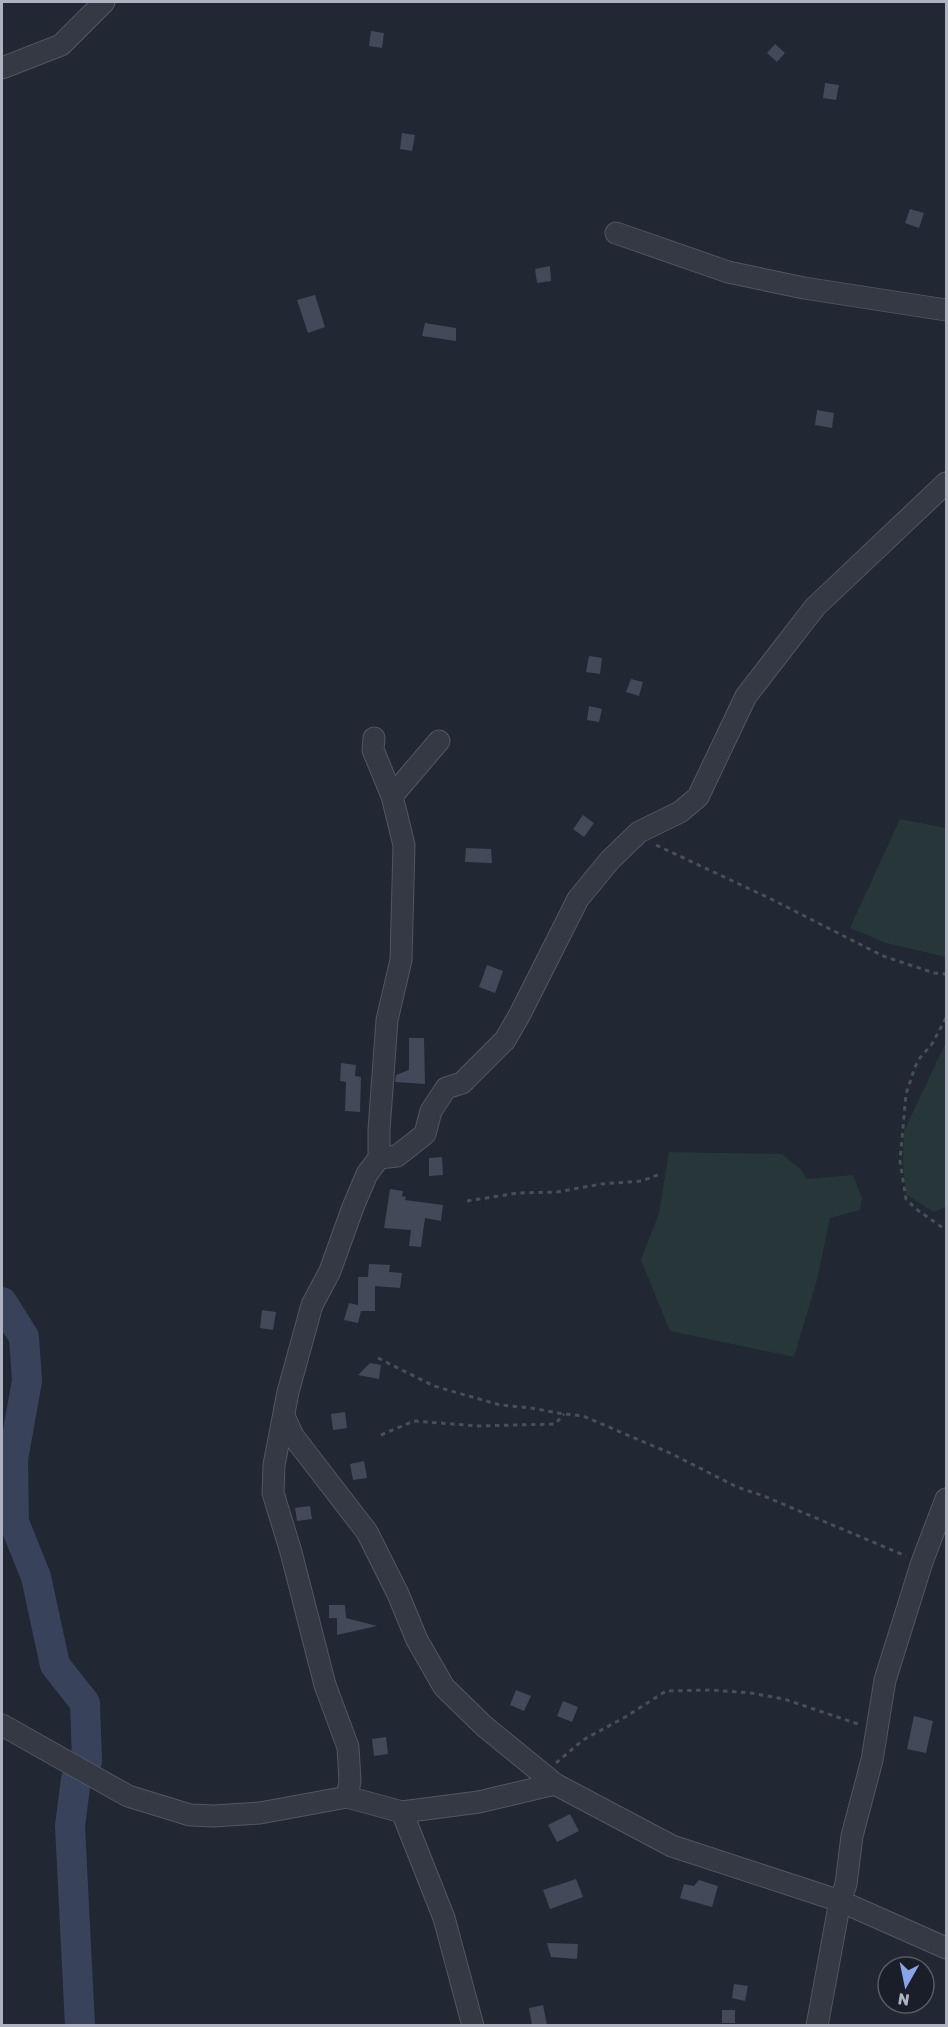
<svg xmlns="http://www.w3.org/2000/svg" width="948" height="2027" viewBox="0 0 948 2027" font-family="Rubik,sans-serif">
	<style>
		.green { fill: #273638 }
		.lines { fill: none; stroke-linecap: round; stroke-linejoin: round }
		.river { stroke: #39425b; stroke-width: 30 }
		.building { fill: #434958 }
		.minor-casing { stroke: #525662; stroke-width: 23 }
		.path { stroke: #455156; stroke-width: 3; stroke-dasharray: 4.5 4.5; stroke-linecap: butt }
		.minor { stroke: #353944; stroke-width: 21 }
	</style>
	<rect width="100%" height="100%" fill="#212733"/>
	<path class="green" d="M900,819l46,9v129l-60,-14 -36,-15z
		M946,1042v165l-13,5 -27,-18 -3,-31 1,-32z
		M669,1152l113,2 18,15 8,10 45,-4 9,23 -2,12 -30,8 -13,62 -23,77 -124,-26 -29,-71 18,-47z"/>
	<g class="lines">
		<path class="river" d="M2,1302l22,35 3,44 -14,78 1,63 22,55 19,88 30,38 2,58
			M76,1779l-6,47 10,200"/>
	</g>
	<path class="building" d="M371,31l13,2 -2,15 -13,-2z
		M775,44l10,9 -8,9 -10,-9z
		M825,83l14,2 -3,15 -13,-2z
		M402,133l13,2 -3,16 -12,-2z
		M910,209l14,4 -5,15 -14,-5z
		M550,266l1,15 -14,2 -2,-14z
		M315,295l10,32 -17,6 -11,-33z
		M425,323l31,5v13l-34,-5z
		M817,410l17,3 -2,15 -17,-3z
		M589,656l13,2 -2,16 -14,-2z
		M631,679l12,3 -4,14 -13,-4z
		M589,706l13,3 -3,13 -12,-2z
		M583,815l11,8 -10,14 -11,-8z
		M466,848l25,1 1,14 -27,-1z
		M487,965l16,6 -8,22 -16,-6z
		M409,1038h15l1,46 -30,-2 1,-7 13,-5z
		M341,1063l15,2 -1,11 6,1 -1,35 -15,-1 1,-29 -6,-1z
		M442,1157l1,18 -14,1v-18z
		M390,1189l13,2 -1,5 4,1 -1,3 38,5 -2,16 -16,-3 -4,29 -12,-1 2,-16 -27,-2z
		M369,1264l21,1 -1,7 13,1 -2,15 -25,-2v25h-14l-3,12 -14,-3 5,-17 9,2v-28h10z
		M262,1310l14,2 -3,18 -13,-2z
		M370,1363l11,2 -2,14 -21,-4z
		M345,1412l2,16 -14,2 -2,-16z
		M364,1461l3,17 -14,2 -3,-16z
		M310,1506l2,13 -15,2 -2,-13z
		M329,1605h16l1,13 31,8 -40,9v-17h-8z
		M516,1690l15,6 -7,15 -14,-6z
		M563,1701l15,6 -6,15 -15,-6z
		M914,1716l19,5 -7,32 -19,-4z
		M386,1737l2,17 -14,2 -2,-17z
		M570,1814l9,17 -22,11 -9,-17z
		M576,1879l7,18 -33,12 -7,-19z
		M699,1880l19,6 -6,21 -32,-9 4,-14 10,2z
		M547,1943l31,1 -1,15 -26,-2z
		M734,1984l14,2 -3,15 -13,-3z
		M543,2005l4,20h-15l-3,-17z
		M722,2010h13v13h-13z"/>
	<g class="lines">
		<g class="minor-casing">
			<path id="minor" d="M2,68l59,-23 43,-43
				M616,233l112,39 76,16 142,22
				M374,738l-1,12 19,46 12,49 -3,115 -14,60 -8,110v28
				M392,796l47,-55
				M284,1416l9,20 74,96 31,62 19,46 27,47 40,39 71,58
				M2,1725l126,71 62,19 24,1 46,-3 87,-16 55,15 77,-10 76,-18 117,62 168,55 106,47
				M347,1797l3,-16 -2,-34 -23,-62 -34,-133 -18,-59 1,-28 14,-73 24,-87 18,-34 23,-64 14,-33 12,-16 18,-2 28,-22 6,-23 15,-23 16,-5 43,-43 15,-26 58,-115 32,-39 29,-28 41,-20 18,-15 48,-101 69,-89 131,-124
				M402,1812l42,106 29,108
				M817,2026l23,-125 6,-17 6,-48 20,-76 13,-80 37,-118 24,-63"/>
		</g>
		<path class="path" d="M656,845l115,54 112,57 51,17 12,1
			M946,1018l-14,26 -13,15 -4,8 -9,27 -6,67 6,38 10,10 30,21
			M467,1201l51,-8 39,-1 44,-8 41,-3 18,-7
			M378,1358l56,28 66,19 31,3 27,5 25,3 89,38 65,33 27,9 142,60
			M381,1435l33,-14 64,5 77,-2 9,-10
			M556,1763l27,-23 44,-24 39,-25 45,-1 40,3 33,6 74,25"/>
		<use href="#minor" class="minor"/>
	</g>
	<rect width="948" height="2027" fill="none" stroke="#afb3c1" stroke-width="6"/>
	<g transform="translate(906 1985) rotate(189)"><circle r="28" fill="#1a1e29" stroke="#565a66" stroke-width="1.5"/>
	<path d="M0-4.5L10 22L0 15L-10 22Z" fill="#8aa3ea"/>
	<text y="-9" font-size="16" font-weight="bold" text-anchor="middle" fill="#afb3c1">N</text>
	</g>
</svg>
